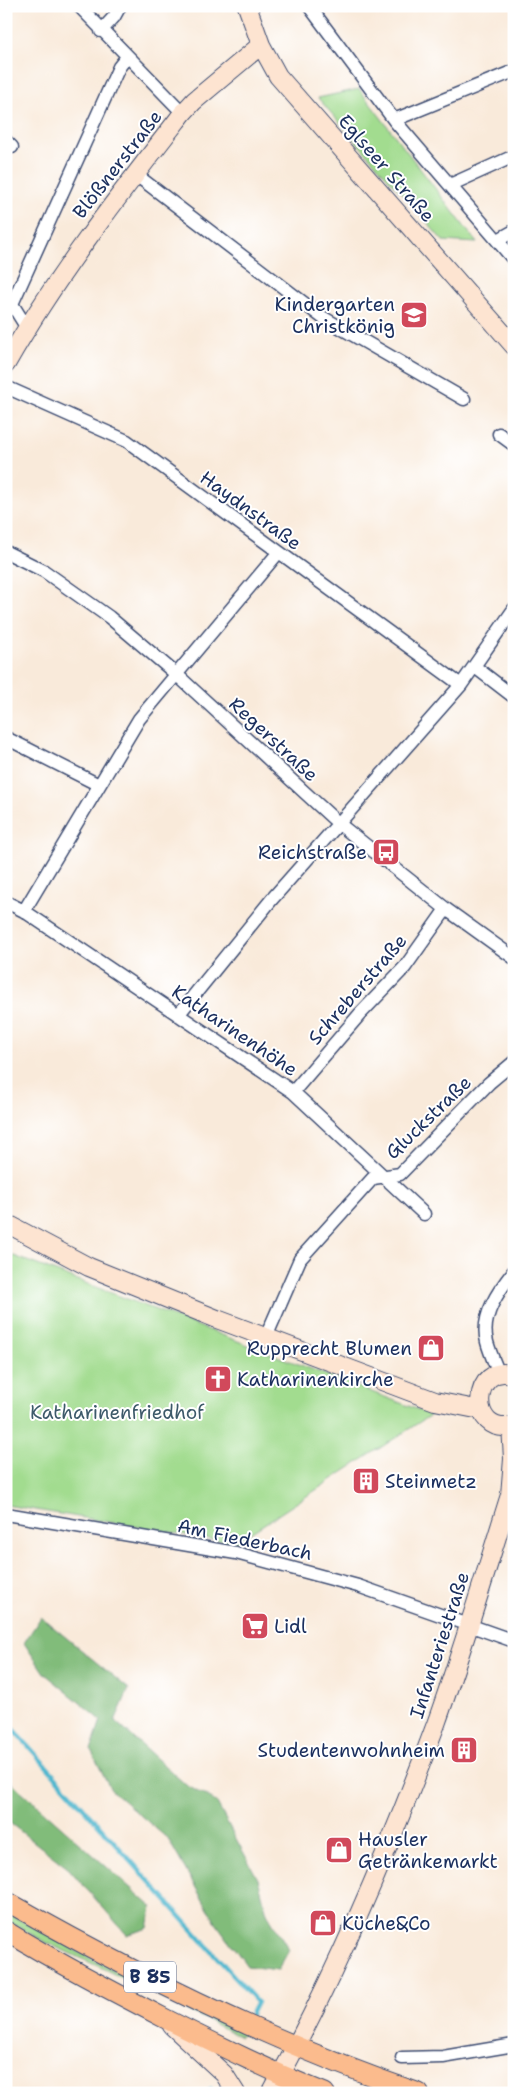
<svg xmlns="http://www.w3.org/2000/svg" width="520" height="2099" viewBox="0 0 520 2099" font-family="'Shantell Sans',sans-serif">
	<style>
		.green { fill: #a2dc8f; stroke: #5e8676 }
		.forest { fill: #81bc7a; stroke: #4e766c }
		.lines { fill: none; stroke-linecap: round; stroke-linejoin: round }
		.stream { stroke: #51b8cf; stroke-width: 4.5 }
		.street-casing { stroke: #3c4b71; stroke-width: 15 }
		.secondary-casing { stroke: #3c4b71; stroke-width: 20 }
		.primary-casing { stroke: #3c4b71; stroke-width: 21 }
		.street { stroke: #fff; stroke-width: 12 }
		.secondary { stroke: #fde4d1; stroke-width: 18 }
		.primary { stroke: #fbbb8d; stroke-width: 19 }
		.labels { text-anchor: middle; stroke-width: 4; stroke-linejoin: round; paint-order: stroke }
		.shield { fill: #fff; stroke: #5f6d8e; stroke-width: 1 }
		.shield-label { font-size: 18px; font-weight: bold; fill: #1b2f5e }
		.street-label { font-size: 19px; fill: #1b2f5e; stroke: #fff }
		.poi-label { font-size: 19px; fill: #1b2f5e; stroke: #fff; text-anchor: start }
		.park-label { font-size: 19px; fill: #3d5a6a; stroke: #fff }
	</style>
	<rect width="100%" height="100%" fill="#fff"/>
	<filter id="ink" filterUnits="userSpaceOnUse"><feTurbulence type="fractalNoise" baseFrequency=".02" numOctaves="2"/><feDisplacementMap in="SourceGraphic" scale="10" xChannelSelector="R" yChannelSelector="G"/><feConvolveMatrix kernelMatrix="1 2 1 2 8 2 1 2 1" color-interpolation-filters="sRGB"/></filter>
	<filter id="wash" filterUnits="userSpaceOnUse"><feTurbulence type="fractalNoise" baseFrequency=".0096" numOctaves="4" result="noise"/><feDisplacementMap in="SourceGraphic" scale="20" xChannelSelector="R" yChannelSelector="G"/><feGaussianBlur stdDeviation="1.12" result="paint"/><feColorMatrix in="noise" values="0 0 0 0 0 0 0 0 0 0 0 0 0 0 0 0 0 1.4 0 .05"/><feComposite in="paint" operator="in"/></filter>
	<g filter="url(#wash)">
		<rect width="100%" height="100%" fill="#f9eada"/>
		<path class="green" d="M359,89l118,154 -34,-2 -125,-143z
			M6,1253l421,160 5,1 -197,129 -229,-38z
			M6,1912l70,39 167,83 -2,3 -141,-70 -53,-24 -41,-23z"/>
		<path class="forest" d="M41,1617l88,72 -14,32 71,64 30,17 42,77 9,34 22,37 -11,20 -31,-4 -31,-43 -48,-84 -57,-49 -20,-40 10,-30 -57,-47 -20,-30z
			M6,1768l6,15 140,124 -4,21 -21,7 -58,-66 -63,-49z"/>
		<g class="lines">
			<path class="stream" d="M6,1721l251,281 -6,12
				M208,2093l3,-4"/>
		</g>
	</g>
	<g filter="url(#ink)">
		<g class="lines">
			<g class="street-casing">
				<path id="street" d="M79,6l104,107
					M309,6l85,114 120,140
					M101,31l13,-14 6,-11
					M394,120l120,-49
					M6,141l6,6
					M135,174l187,143 142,82
					M450,185l64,-29
					M498,240l16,-9
					M27,328l-15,-24 107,-237 8,-10
					M6,387l121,54 334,244
					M499,434l15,11
					M6,552l38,19 65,46 67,57 162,149 108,86 68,49
					M475,667l39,30
					M6,738l93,47
					M6,902l18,9 269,181 131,122
					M24,911l115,-192 139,-166
					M178,1015l94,-116 189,-214 53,-76
					M293,1092l67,-78 45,-47 41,-58
					M266,1337l34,-78 73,-81 27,-4 89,-91 25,-21
					M499,1374c-4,-10 -9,-21 -12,-32 -7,-26 12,-52 27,-71
					M6,1514l230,39 122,33 156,55
					M402,2058l41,-1 71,-12"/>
			</g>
			<g class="secondary-casing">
				<path id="secondary" d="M247,6l14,39 17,31 236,270
					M6,364c51,-90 114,-170 177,-251l11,-12 67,-56
					M6,1223l83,44 128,52 202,76 16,6 46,9
					M514,1375c-42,-15 -48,62 0,51
					M172,2026l52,48 12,19
					M271,2093c65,-118 118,-243 165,-369 27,-75 50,-153 74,-229l3,-36 -2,-33"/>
			</g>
			<g class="primary-casing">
				<path id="primary" d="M6,1901c132,75 269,143 413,192
					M6,1931c52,32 106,60 160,88 52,26 104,52 159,74"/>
			</g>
			<use href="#street" class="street"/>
			<use href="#secondary" class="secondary"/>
			<use href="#primary" class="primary"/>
		</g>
	</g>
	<defs>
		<g id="school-square" transform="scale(1.4375)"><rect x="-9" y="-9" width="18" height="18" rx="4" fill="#d1495b" stroke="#fff"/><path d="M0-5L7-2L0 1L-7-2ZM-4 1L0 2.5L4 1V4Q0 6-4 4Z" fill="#fff"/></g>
		<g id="bus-square" transform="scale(1.4375)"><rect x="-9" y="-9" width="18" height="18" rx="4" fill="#d1495b" stroke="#fff"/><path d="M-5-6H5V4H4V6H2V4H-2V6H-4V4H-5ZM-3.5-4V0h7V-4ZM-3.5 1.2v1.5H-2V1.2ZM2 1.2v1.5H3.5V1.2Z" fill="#fff"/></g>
		<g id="shop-square" transform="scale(1.4375)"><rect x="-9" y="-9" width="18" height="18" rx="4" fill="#d1495b" stroke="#fff"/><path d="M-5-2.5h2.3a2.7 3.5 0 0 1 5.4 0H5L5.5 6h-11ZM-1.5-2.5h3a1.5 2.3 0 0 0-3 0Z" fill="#fff"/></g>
		<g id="church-square" transform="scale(1.4375)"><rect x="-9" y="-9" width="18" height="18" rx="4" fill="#d1495b" stroke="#fff"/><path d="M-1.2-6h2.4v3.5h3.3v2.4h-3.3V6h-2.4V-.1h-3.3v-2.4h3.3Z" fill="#fff"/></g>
		<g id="building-square" transform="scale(1.4375)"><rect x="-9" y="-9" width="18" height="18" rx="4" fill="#d1495b" stroke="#fff"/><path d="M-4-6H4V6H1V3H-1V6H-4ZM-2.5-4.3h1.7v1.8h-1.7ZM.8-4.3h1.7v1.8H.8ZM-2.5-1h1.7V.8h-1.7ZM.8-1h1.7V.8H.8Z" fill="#fff"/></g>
		<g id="supermarket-square" transform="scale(1.4375)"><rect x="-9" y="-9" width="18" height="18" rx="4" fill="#d1495b" stroke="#fff"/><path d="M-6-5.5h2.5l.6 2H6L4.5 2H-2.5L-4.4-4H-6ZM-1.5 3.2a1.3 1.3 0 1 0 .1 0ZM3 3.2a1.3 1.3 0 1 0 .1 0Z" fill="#fff"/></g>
	</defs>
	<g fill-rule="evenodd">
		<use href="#school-square" x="414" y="315"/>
		<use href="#bus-square" x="386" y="852"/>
		<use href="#shop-square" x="431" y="1348"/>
		<use href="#church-square" x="218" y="1379"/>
		<use href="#building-square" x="366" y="1481"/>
		<use href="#supermarket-square" x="255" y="1626"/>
		<use href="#building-square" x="464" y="1750"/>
		<use href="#shop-square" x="339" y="1850"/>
		<use href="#shop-square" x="323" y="1923"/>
	</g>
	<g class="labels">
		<rect class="shield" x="124" y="1961.5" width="52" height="31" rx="4"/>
		<g class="shield-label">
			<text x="150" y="1983">B 85</text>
		</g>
		<g class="street-label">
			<text transform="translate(117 164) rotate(-52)" y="7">Blößnerstraße</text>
			<text transform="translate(387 168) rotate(49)" y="7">Eglseer Straße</text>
			<text transform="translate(251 510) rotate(36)" y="7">Haydnstraße</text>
			<text transform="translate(274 739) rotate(43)" y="7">Regerstraße</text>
			<text transform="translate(357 989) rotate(-49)" y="7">Schreberstraße</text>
			<text transform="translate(235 1030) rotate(34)" y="7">Katharinenhöhe</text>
			<text transform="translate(428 1117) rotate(-44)" y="7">Gluckstraße</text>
			<text transform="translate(245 1539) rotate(12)" y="7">Am Fiederbach</text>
			<text transform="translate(439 1645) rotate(-72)" y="7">Infanteriestraße</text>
		</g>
		<g class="poi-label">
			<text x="395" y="311" text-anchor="end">Kindergarten<tspan x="395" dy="22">Christkönig</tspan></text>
			<text x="367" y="859" text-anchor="end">Reichstraße</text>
			<text x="412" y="1355" text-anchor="end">Rupprecht Blumen</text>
			<text x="237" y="1386">Katharinenkirche</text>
			<text x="385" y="1488">Steinmetz</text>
			<text x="274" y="1633">Lidl</text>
			<text x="445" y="1757" text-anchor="end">Studentenwohnheim</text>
			<text x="358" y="1846">Hausler<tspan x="358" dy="22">Getränkemarkt</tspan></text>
			<text x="342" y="1930">Küche&amp;Co</text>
		</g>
		<g class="park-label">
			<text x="117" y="1419">Katharinenfriedhof</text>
		</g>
	</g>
	<rect width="520" height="2099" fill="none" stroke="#fff" stroke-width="25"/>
</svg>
